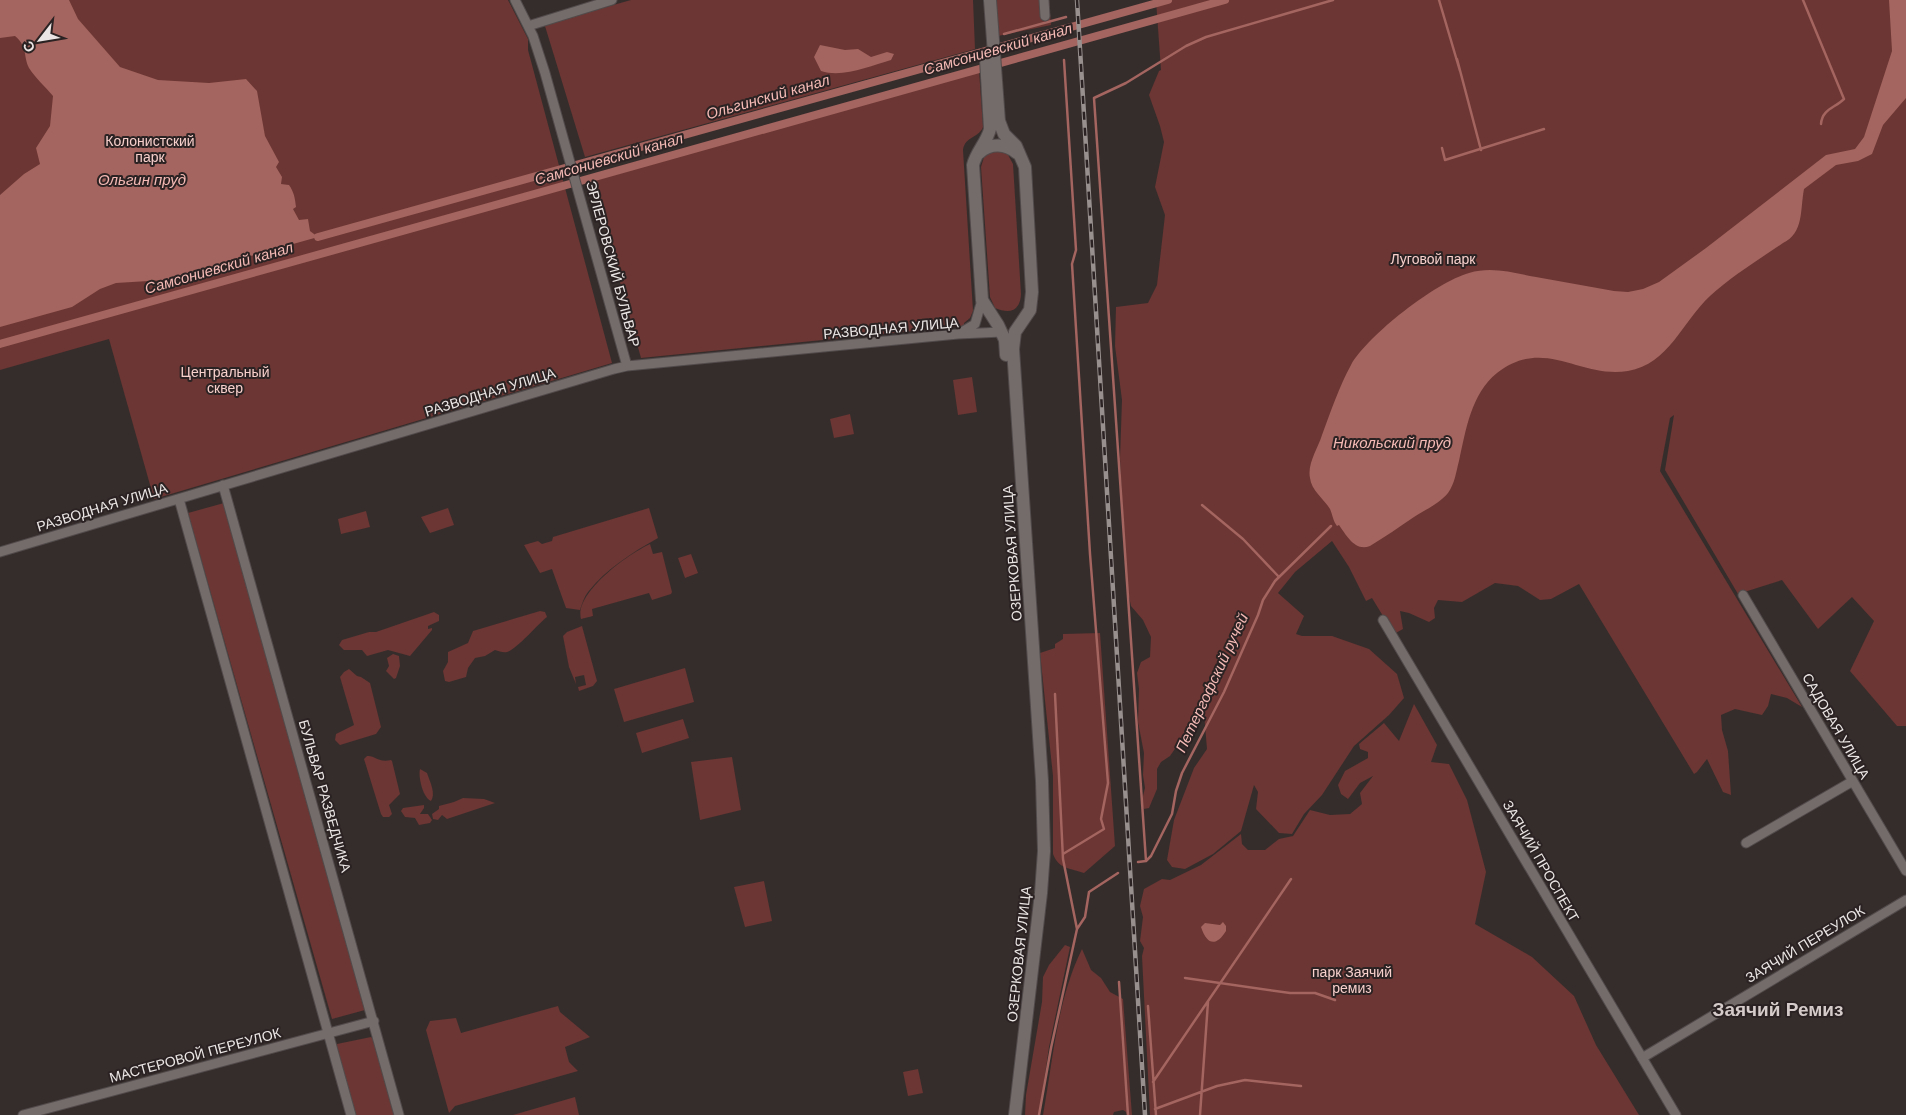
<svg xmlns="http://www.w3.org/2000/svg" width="1906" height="1115" viewBox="0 0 1906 1115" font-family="Arial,sans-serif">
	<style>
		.green { fill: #6b3633 }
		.water { fill: #a4645f }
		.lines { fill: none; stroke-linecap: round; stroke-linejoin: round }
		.stream { stroke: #a4645f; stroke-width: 2.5 }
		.canal { stroke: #a4645f; stroke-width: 8 }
		.street-casing { stroke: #524b4b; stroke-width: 11 }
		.secondary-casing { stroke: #524b4b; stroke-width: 14 }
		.street { stroke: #746c6b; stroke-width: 9 }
		.secondary { stroke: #746c6b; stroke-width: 12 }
		.rail-casing { stroke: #97908f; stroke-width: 4.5 }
		.rail { stroke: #2b2323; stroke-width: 2.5; stroke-dasharray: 8; stroke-linecap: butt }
		.labels { text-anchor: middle; stroke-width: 4; stroke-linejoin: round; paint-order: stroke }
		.park-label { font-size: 14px; fill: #f8d0cc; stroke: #2b2323 }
		.street-label { font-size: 14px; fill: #ebe6e5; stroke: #2b2323 }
		.water-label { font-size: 15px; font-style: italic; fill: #f5bab5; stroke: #2b2323 }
		.district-label { font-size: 19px; font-weight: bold; fill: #d4cbca; stroke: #2b2323 }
	</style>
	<rect width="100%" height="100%" fill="#352d2c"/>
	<path class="green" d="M0,0h508l20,39v11l84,313 -458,136 -45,-160 -109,31z
		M631,0h342l2,49 -390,108 -40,-131 1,-2z
		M995,0h54l2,25 -53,11z
		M1156,0h750v726h-9l-47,-55 24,-50 -22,-24 -34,32 -36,-49 -44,14 -73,-124 9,-55 -4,3 -10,53 142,236 -15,-9 -16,-4 -3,12 -6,9 -27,-6 -14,6 1,15 6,21 3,44 -8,-3 -16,-33 -10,13 -3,2 -115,-190 -28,15 -11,1 -22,-14 -23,-3 -33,19 -24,-2 -4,8 1,10 -6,4 -20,-9 -9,-2 3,18 -9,5 -22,-36 -6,3 -17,-34 -17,-26 -37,31 -17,21 26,23 -8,18 6,2h30l37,13 28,25 7,24 -15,17 -35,31 -32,49 -18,19 -12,20 -13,-1 -23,-24 2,-17 -4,-7 -13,46 -28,23 -28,15 -13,-2 -5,-7 7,-40 20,-52 13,-19 -4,-47 -9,19 -24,35 -9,6 -4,7v20l-8,19 -5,1 -3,-5 4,-16 -2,-13 1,-22 -6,-31 1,-33 -2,-16 4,-11 9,-5 1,-20 -8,-17 -12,-14 -5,-24 -6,-124 2,-58 -7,-54 1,-39 32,-4 9,-18 8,-70 -10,-28 9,-45 -4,-16 -11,-31 10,-24 2,-1z
		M979,70l4,57c-4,11 -18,9 -20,23l10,161 -3,7 -6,5v3l-323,32 -49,-177z
		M994,150l13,3 6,11 8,130c-1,18 -12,20 -26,14l-5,-11 -9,-130 3,-10z
		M972,377l5,35 -19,3 -5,-35z
		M850,414l4,20 -20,4 -4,-19z
		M224,503l141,507 -33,9 -144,-506z
		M448,508l6,17 -24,8 -9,-16z
		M649,508l9,30c-25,14 -52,31 -70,54 -4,5 -6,12 -8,18l-14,-2 -14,-39 -12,4 -16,-28 14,-4 4,3 10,-3 1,-4z
		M366,511l4,16 -29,7 -3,-15z
		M650,544l3,10 9,-2 10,40 -1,2 -19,6 -3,-7 -57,16 1,7 -12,3c-7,-26 47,-65 69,-75z
		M691,554l7,19 -13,5 -7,-20z
		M540,611l5,1 2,5c-10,8 -30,32 -40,35 -4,1 -8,-1 -12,-2l-10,6 -10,2 -7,10 -2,9 -17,5 -4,-1 -2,-10 5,-9v-10l20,-9 5,-12z
		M434,612l5,3v6l-11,5v3l4,-1v2l-22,26 -22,-6 -21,6 -5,-6h-18l-5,-5 3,-5 27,-8h7z
		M582,626l15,55 -4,5 -14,5 -1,-4 8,-2 -2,-10 -9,2 1,7 -7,-17 -6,-31 4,-4z
		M1100,633l15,213 -31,27c-13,-5 -25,-3 -31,-19v-78l-13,-123 15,-5v-4l8,-5v-5z
		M393,654l6,2 1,10 -4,12 -2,1 -8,-8 3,-5 -2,-8z
		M685,668l9,34 -70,20 -10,-33z
		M349,669l8,7 4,1 9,6 11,44 -5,7 -36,11 -5,-5 1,-6 18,-9 -14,-48 4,-5z
		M1414,704l23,41 -6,17 18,2 18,36 19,72 -11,52 57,33 42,39 22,49 43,70h-489l-8,-159 2,-8 -4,-7 3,-24 -3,-11 4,-17 18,-10 8,1 31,-15 40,-31 1,10 6,6h17l14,-11 14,-3 17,-26 20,5 20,-1 12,-10 -2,-11 13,-17 -13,7 -12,16 -7,-5 -3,-9 7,-14 23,-13v-6l-8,-3 -1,-5 25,-21 15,18z
		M683,719l6,19 -47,15 -6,-20z
		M367,756c8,-1 11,7 24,4l1,1 8,33 -11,11 3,9 -3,3h-6l-2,-3 -17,-55z
		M732,757l9,53 -41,10 -9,-58z
		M420,769l7,4c3,9 9,20 4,28 -8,-3 -13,-24 -11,-32z
		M463,798l21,1 11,4 -48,16 -5,-4 -4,5 -5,-1 -1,-5 7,-5v-3l15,-4z
		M424,805v3l-4,6h8l4,6 -2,3 -11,2 -4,-7 -10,-1 -4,-6 2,-3z
		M764,881l8,40 -27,6 -11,-40z
		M1065,945l5,2 -21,100 -10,68h-14l1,-20 16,-93 1,-25 6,-12z
		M1082,949l9,21 10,8 9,14 13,7 9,116h-5l-1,-3 -3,-2 -9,2 -1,3h-70c10,-55 14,-115 39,-166z
		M558,1006l2,6 30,25 -25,10 4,15 9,9 -123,35 -6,7 -23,-83 4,-9 26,-3 5,15z
		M371,1037l2,2 22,76h-40l-18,-65v-6z
		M918,1069l5,24 -15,3 -5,-24z
		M575,1097l4,18h-66z"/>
	<path class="water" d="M0,0h69l9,19 42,48 38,13 51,3 37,-4 11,12 8,45 14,26 -3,5 6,10 -1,7 8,1c5,7 6,13 7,22l-3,2 6,11 9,-1 2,12 8,6 -153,43 -49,3 -16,6 -28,18 -72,20v-132l24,-21 16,-10 -4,-16 14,-22 3,-30c-8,-10 -17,-17 -24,-28 -6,-12 -1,-21 -14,-32l-15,2z
		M1889,0h17v98l-23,27 -11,29 -14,7 -22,4 -32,24c-4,21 0,44 -21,54 -25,17 -51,33 -73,53 -28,26 -41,68 -82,75 -48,8 -84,-35 -131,2 -26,21 -31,57 -38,88 -3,11 -4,22 -11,32 -8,10 -23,17 -34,24 -15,10 -29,20 -44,29 -15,6 -24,-11 -31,-21l-2,1c-4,-5 -4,-10 -7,-17 -6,-10 -19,-19 -20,-31 -3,-14 8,-30 12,-43 9,-24 17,-48 29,-70 17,-30 85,-83 118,-92 23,-7 44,0 67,4 26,5 52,9 78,14l14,1 15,-3 16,-7 47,-34 120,-93 29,-6 9,-12 28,-86z
		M820,45l25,5 13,-1 13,8 16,-5 7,2 -3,6c-21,6 -48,18 -70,11l-7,-14z
		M1223,922l3,4v5c-10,16 -19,14 -25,-4l4,-4 15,2z"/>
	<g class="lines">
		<path class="stream" d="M1439,0l21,71
			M1803,0l41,99c-9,9 -22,10 -23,25
			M1004,34l62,-17
			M1457,59l24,91
			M1442,148l3,12 99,-31
			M1202,505l41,34 36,38
			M1055,694l8,165 14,70
			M1063,854l41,-25 -3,-10 7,-36 -18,-229 -18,-290 4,-14 -12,-190
			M1146,861l-52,-763 32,-15 60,-37 20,-9 127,-37
			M1138,862l8,-1 5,-5 21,-42 4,-23 6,-18 42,-81 34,-77 5,-15 12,-19 56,-55
			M1185,978l105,15h25l20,7
			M1119,982l9,133
			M1148,1006l8,109
			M1153,1082l138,-203
			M1155,1109l62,-23 28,-6 56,6
			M1039,1115l12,-67 26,-119 8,-12 4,-25 29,-19
			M1200,1115l8,-113"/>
		<path class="canal" d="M318,237l850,-237
			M0,344l1225,-344"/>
		<g class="street-casing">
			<path id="street" d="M515,0l18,36 12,37 82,293
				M1044,0l1,16
				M528,26l84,-26
				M960,333l15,-9 7,-24
				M223,485l176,630
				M179,499l172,616
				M0,552l614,-183 13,-3 331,-32 44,-2
				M1743,595l163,276
				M1383,620l293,495
				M1746,843l107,-62
				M1642,1058l264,-158
				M23,1115l351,-94"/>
		</g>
		<g class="secondary-casing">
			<path id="secondary" d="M990,0l9,121 5,13 12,12 9,21 7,125 -2,18 -15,22 -2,17 29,432 2,70 -3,42 -26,222
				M986,59l4,70c-3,13 -14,23 -17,36l9,135 16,25 7,15 1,15
				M979,153c12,-11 27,-9 38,0"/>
		</g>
		<use href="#street" class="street"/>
		<use href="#secondary" class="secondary"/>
		<g class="rail-casing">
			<path id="rail" d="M1077,0l68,1115"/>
		</g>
		<use href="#rail" class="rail"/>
	</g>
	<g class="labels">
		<g class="park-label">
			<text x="150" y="146">Колонистский<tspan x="150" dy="16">парк</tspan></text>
			<text x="1433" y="264">Луговой парк</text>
			<text x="225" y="377">Центральный<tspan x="225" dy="16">сквер</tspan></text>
			<text x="1352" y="977">парк Заячий<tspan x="1352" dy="16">ремиз</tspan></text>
		</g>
		<g class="street-label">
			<text transform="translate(613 264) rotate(75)" y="5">ЭРЛЕРОВСКИЙ БУЛЬВАР</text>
			<text transform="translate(891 328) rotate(-5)" y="5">РАЗВОДНАЯ УЛИЦА</text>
			<text transform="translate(490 392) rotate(-17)" y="5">РАЗВОДНАЯ УЛИЦА</text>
			<text transform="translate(102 507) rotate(-17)" y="5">РАЗВОДНАЯ УЛИЦА</text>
			<text transform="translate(1012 553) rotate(-94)" y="5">ОЗЕРКОВАЯ УЛИЦА</text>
			<text transform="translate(1836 726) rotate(60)" y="5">САДОВАЯ УЛИЦА</text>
			<text transform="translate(325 796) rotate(74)" y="5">БУЛЬВАР РАЗВЕДЧИКА</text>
			<text transform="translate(1541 861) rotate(60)" y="5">ЗАЯЧИЙ ПРОСПЕКТ</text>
			<text transform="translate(1805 944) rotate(-31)" y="5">ЗАЯЧИЙ ПЕРЕУЛОК</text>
			<text transform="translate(1019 954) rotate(-84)" y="5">ОЗЕРКОВАЯ УЛИЦА</text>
			<text transform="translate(195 1055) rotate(-15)" y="5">МАСТЕРОВОЙ ПЕРЕУЛОК</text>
		</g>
		<g class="water-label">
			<text transform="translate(998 49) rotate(-16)" y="5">Самсониевский канал</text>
			<text transform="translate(768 97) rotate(-16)" y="5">Ольгинский канал</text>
			<text transform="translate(609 159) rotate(-16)" y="5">Самсониевский канал</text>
			<text x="142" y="185">Ольгин пруд</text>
			<text transform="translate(219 268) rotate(-16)" y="5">Самсониевский канал</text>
			<text x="1392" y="448">Никольский пруд</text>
			<text transform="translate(1212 683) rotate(-65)" y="5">Петергофский ручей</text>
		</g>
		<g class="district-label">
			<text x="1778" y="1016">Заячий Ремиз</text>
		</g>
	</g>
	<g transform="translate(40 40) rotate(239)" stroke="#2b2323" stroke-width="4" paint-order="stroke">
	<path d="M0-4L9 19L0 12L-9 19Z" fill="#ebe6e5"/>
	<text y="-8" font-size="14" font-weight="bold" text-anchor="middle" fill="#ebe6e5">С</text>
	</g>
</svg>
